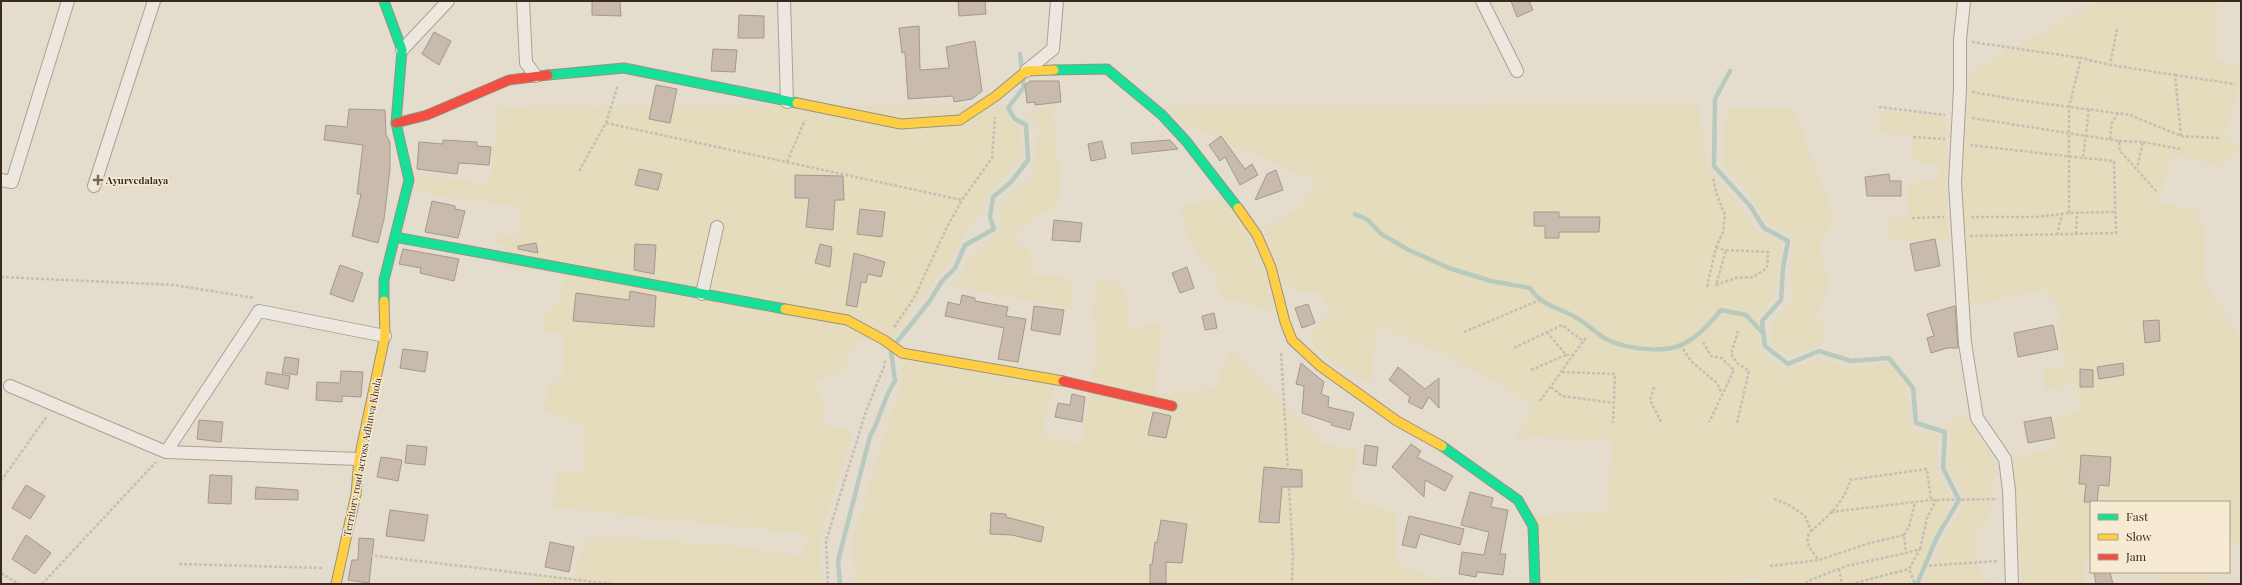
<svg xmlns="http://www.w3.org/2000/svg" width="2242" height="585" viewBox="0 0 2242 585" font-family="'Playfair Display',serif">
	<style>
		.farmland { fill: #e5dbbd }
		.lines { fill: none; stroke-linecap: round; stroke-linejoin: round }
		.stream { stroke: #b8cabe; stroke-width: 4.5 }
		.building { fill: #c8baad; stroke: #a5988c }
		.street-casing { stroke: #aaa196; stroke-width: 14 }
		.fast-casing { stroke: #999186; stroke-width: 11 }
		.slow-casing { stroke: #999186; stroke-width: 11 }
		.jam-casing { stroke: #999186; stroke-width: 11 }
		.path { stroke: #c5beb5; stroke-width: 2.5; stroke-dasharray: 3 2; stroke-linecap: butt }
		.street { stroke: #ece8df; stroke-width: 12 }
		.fast { stroke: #16e098; stroke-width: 9 }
		.slow { stroke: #ffcf43; stroke-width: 9 }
		.jam { stroke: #f24e42; stroke-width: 9 }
		.poi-dot { fill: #75685a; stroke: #f7ead2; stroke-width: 1.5 }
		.labels { text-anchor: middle; stroke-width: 3; stroke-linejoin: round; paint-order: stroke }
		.poi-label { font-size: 10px; font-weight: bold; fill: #392a1d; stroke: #f7ead2; text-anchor: start }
		.street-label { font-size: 10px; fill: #392a1d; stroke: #f7ead2 }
	</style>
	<rect width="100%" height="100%" fill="#e4dccc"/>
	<path class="farmland" d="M2098,1h120l-2,58 25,8v13l-17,58 17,9v2l-20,18 -49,-14 -14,49 39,8 8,28 -1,43 37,59v203l-1,2 -11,-3v-40h-138v56h-8l2,26h-63l-9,-128 44,-6v-34l24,-4 -5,-31 -30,10 -3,-21 23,-5 -10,-44 6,-3 -5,-13 -11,-16 -76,16 -2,-48 -6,-59v-38l5,-41 1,-45z
		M1699,105l5,39 6,28 24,24 21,33 28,14 -9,52 -18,26 3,30 27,20 33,-13 32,10 37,-5 17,22 8,45 26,5 -3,38 17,26 -41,85h-148l-3,-8 -42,8h-190l2,-68 76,-5 5,-70 -83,-5 -14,5 20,-37 -88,-49 -47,-19 -23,-13 -7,60 -54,-32 -7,-19 21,-21 -7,-17 -37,-5 -22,-61 36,-20 15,-27 -136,-60 -9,-15z
		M1003,106l2,10 17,16 -2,13 3,5 -2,8 -36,42 -2,12 -17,18 -19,36 -21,25 -33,47 -36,3 -15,30 -27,10 9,23v22l25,3 3,9 -34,105 5,41h-289l1,-8 38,3 13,-40 40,-1 99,7 79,12 3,-23 -254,-27 3,-34 26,-1 4,-44 -42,-19 6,-23 15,-15 -1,-38 -22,-3 1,-14 17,-16 4,-24 -14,-4 -50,-6 6,-22 -11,-1 4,-10 19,4 3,-30 -105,-15 2,-17 72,9 9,-77z
		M1052,107l9,82 -5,18 -24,12v6h-14l-1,21 12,2 3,27 42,4 -2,29 -123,-22 13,-9 5,-18 34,-28 -2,-21 14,-18 18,-12 8,-53 -14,-15z
		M1727,108h66l42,111 -17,24 12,43 -15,28 11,17 -5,13 -26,9 -8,2 -14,-11 -3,-17 22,-29 -2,-30 5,-32 -29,-14 -17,-29 -26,-29z
		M1879,110l67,7v106l4,16 -50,2 -1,-3h-12l-1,-20 24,-1 -3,-34 31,-3 1,-15 -26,-4 -1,-25 -34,-4z
		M1220,196l26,34 20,41 8,43 -35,-14 -18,-2 -6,-28 -12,-7 -16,-28 -6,-27z
		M1097,282l23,1 8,21 1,25 33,-6 -7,71 61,-5 14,-40 93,95 33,5 -4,49 44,16v49l45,19v2h-586l-2,-43 38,-129 10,-26 2,-26 150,25 -11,51 39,9 16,-94 -4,-40z
		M1966,413l30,50 -7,55 -16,18 7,37 10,11h-67l24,-51 19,-33 -18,-35 3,-34 -7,-6z
		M2160,572h51l-6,12h-43z"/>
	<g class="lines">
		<path class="stream" d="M1020,54l2,16
			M1730,71l-15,28 -1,67 37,41 13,21 24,13 -5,27 -2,32 -19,21 3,25 23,18 31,-13 32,10 38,-3 24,30 3,35 29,9 -2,36 16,32 -22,37 -20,47
			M1355,214l13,6 13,14 28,16 40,18 42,13 39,7c13,19 26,18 45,29 12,6 23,19 35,24 19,8 57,13 75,2 15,-8 26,-21 36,-33l25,5 17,18
			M896,343l33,-41 13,-21 13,-13 10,-23 29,-16 -4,-12 3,-20 18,-15 17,-22 -2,-35 -11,-6 -7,-11 16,-21 -1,-8
			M840,584l-2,-23 32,-125c11,-18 13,-38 25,-55l-4,-30"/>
	</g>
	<path class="building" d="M592,1h28l1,15 -29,-1z
		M958,1h27l1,13 -27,2z
		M1511,1h18l4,9 -16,7z
		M739,15l25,1v22h-26z
		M919,26l1,44 29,-2 -3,-21 29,-6 7,50 -10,8 -18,3 -1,-6 -45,3 -3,-47 -3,1 -3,-25z
		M434,32l17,9 -12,24 -17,-11z
		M713,49l24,1 -2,22 -24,-1z
		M1030,81h29l2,21 -26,3v-3l-8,1 -2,-18z
		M656,85l21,4 -7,34 -21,-4z
		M349,109l36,1 1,25 4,7v27l-6,50 -6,24 -26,-7 9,-42h-4l6,-49 -39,-5 2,-15 21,2z
		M1221,136l24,33 7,-5 6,11 -18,10 -15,-28 -5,4 -11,-16z
		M443,140l34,2v4l14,1 -2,18 -30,-2 -2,11 -40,-5 2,-27 24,2z
		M1170,140l8,9 -46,5 -1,-11z
		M1102,141l4,17 -15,3 -3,-17z
		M639,169l23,5 -4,16 -23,-5z
		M1276,170l7,20 -28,10 12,-26z
		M1889,174l1,7h11v15h-34l-2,-19z
		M795,175l48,1 1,24h-9l-2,30 -27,-3 3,-29h-14z
		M432,201l23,5v3l10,2 -7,27 -33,-6z
		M860,209l25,3 -3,25 -25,-3z
		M1534,212h25v5h41l-1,15h-40v6h-14v-12h-11z
		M1054,220l28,3 -2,19 -28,-2z
		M1935,239l5,27 -25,5 -5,-27z
		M536,243l2,10 -20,-4v-3z
		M635,244l21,1 -2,29 -20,-4z
		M820,244l12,3 -2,20 -15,-4z
		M403,249l56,10 -5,22 -34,-8 1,-5 -22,-4z
		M854,253l31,9 -4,15 -13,-3 -2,9 -5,-1 -4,25 -11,-2z
		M340,265l23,8 -10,29 -23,-8z
		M1187,267l7,21 -14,5 -8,-20z
		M630,291l26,5 -2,31 -81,-6 3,-28 53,7z
		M962,295l13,3v3l33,6 -2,9 20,3 -8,43 -20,-3 6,-31 -59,-12 3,-14 12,3z
		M1308,304l7,19 -13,5 -7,-20z
		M1034,306l30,4 -4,25 -29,-5z
		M1955,306l3,42h-11l-16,5 -4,-15 7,-2 -7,-22z
		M1214,313l3,15 -12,2 -3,-14z
		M2159,320l1,21 -15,2 -2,-22z
		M2053,325l5,24 -40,8 -4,-24z
		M403,349l25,3 -3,20 -25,-4z
		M285,357l14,2 -2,16 -15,-2z
		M1301,363l23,19 -3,12 8,3 -1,10 26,6 -4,17 -19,-5 1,-2 -30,-10 2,-27 -8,-2z
		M2123,363l1,12 -25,4 -2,-12z
		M1398,367l27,22 14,-11v30l-10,-11 -7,12 -14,-7 2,-5 -21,-17z
		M2080,369l13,1v17h-13z
		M341,371l22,1 -2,25 -19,-1v6l-26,-2 1,-18 23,1z
		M267,372l23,4 -2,13 -23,-5z
		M1072,394l13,3 -3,25 -27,-5 3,-14 12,2z
		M1153,412l18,4 -5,22 -18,-3z
		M2051,417l4,21 -27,5 -4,-21z
		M199,420l24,2 -2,20 -24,-3z
		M1411,444l10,7 -4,6 36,19 -8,15 -20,-11 -1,17 -32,-30z
		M407,445l20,2 -2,18 -20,-2z
		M1365,445l13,2 -2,19 -13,-2z
		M2081,455l30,2 -2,29 -10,-1 -2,17h-13l2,-18h-7z
		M381,457l21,3 -4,21 -21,-4z
		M1264,467l38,3v17h-20l-3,36 -20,-1z
		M210,475l22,1 -1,28 -23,-1z
		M26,485l19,11 -15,23 -18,-11z
		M256,487l42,3v10l-43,-1z
		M1470,492l23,6 -2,9 17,3 -8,44h6l-3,21 -26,-3 -1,5 -17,-3 3,-22 22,3 5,-23 -28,-7z
		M390,510l38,5 -4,26 -38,-5z
		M991,513l15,1v3l38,10 -3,15 -29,-7 -22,-1z
		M1409,516l55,13 -4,16 -40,-11 -4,14 -14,-3z
		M1161,520l26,4 -5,39 -16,-1v21h-16v-19l2,1 3,-23 2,1z
		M26,535l25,18 -16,21 -23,-15z
		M359,538l15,1 -5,44 -21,-3 4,-20h6z
		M550,542l24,5 -5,25 -24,-5z
		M2094,572h16l3,12h-17z"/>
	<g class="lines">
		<g class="street-casing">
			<path id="street" d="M523,1l3,62 10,13
				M784,1l3,101
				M1482,1l35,70
				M1964,1l-4,39v49l-5,94 10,160 12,75 28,41 4,31 3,94
				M402,50l46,-49
				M1026,71l27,-22 4,-48
				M1,180l11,2 56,-181
				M94,186l60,-185
				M702,294l15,-67
				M10,386l156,66 193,7
				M166,452l93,-141 126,25"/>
		</g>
		<g class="fast-casing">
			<path id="fast" d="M384,1l18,49 -6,73 13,57 -25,100v21
				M1054,70l53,-1 55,46 24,26 52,67
				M548,75l76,-7 173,35
				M395,237l390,72
				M1442,446l76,54 15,26 2,58"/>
		</g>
		<g class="slow-casing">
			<path id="slow" d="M797,103l104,21 59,-4 36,-24 30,-25 28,-1
				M1238,208l19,27 14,32 14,55 7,18 28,26 77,55 45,25
				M785,309l62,11 37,20 18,13 161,28
				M336,584l20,-90 3,-35 26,-123 -1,-35"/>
		</g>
		<g class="jam-casing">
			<path id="jam" d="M396,123l31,-8 82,-35 39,-5
				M1063,381l109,25"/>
		</g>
		<path class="path" d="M1972,42l109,16
			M2175,75l60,9
			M1972,92l46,8 112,15 51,21 -6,-61 -65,-10
			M1879,107l66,8
			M1972,118l147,23 1,10 37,41
			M606,123l12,-38
			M2181,136l39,2
			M1913,137l32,2
			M2110,139l2,-16 6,-10
			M2119,141l24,1 -6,26
			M2143,142l37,7
			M1970,145l113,13 6,-49
			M787,162l18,-42
			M579,171l27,-48 356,77 30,-42 3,-41
			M2069,213v-106l12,-49 29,7 7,-36
			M1971,217h65l33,-4 47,-1
			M1912,218l32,-1
			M2076,234l1,-21
			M2057,235l5,-21
			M1970,236l146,-3 -2,-72 -31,-3
			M1716,247l10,3
			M1726,250l42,2 -1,16 -14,9 -17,1 -20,7z
			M1,277l174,8 79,13
			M1707,287l9,-40 7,-15 2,-17 -8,-20 -4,-17
			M894,327l20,-29 32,-69 16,-29
			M1464,332l76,-32
			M1547,332l19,23h8
			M1703,342l8,14 10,2 13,12 -25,52
			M1680,345l12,17 25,21 5,11
			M1514,348l48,-23 22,17
			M1281,353l12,202 -1,29
			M1531,370l35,-15
			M1562,372l53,2 -2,49
			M1551,387l11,9 52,7
			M1654,387l-4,13 11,22
			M1540,401l47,-65
			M1737,423l12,-52 -12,-8 -6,-9 7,-23
			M1,481l46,-65
			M1774,499l15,6 16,11 6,15c-9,10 1,20 8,29
			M1831,512l100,-12
			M1811,531c15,-12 35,-31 39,-51l77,-11 4,31 66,-1
			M1904,535l5,-9 6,-24
			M1920,549l7,-31 9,-18
			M360,554l252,30
			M179,564l144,4
			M1770,566l49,-6 51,-17 34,-8 2,18 14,-4 -11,20 6,15
			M1924,566l74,-5
			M1839,569l3,15
			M1,573l18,11
			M42,584l114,-122
			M828,584l-2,-43 40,-130 19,-47v-4
			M1806,584l2,-3 38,-15 60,-13
			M1851,584l58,-15"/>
		<use href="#street" class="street"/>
		<use href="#fast" class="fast"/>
		<use href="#slow" class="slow"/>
		<use href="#jam" class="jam"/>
	</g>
	<path class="poi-dot" d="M96 174h4v4h4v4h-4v4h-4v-4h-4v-4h4z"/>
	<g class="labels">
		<g class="poi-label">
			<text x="106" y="184">Ayurvedalaya</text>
		</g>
		<g class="street-label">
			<text transform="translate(362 457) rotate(-79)" y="4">Territory road across Adhuwa Khola</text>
		</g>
	</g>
	<rect width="2242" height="585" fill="none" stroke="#392a1d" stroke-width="4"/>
	<rect x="2090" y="501" width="140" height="72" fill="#f7ead2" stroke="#ab9d8a"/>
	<rect x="2098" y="514" width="20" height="6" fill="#16e098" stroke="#ab9d8a"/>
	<text x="2126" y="521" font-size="12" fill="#392a1d">Fast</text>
	<rect x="2098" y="534" width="20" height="6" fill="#ffcf43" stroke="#ab9d8a"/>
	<text x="2126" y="541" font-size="12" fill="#392a1d">Slow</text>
	<rect x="2098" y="554" width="20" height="6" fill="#f24e42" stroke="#ab9d8a"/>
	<text x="2126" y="561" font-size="12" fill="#392a1d">Jam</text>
</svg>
